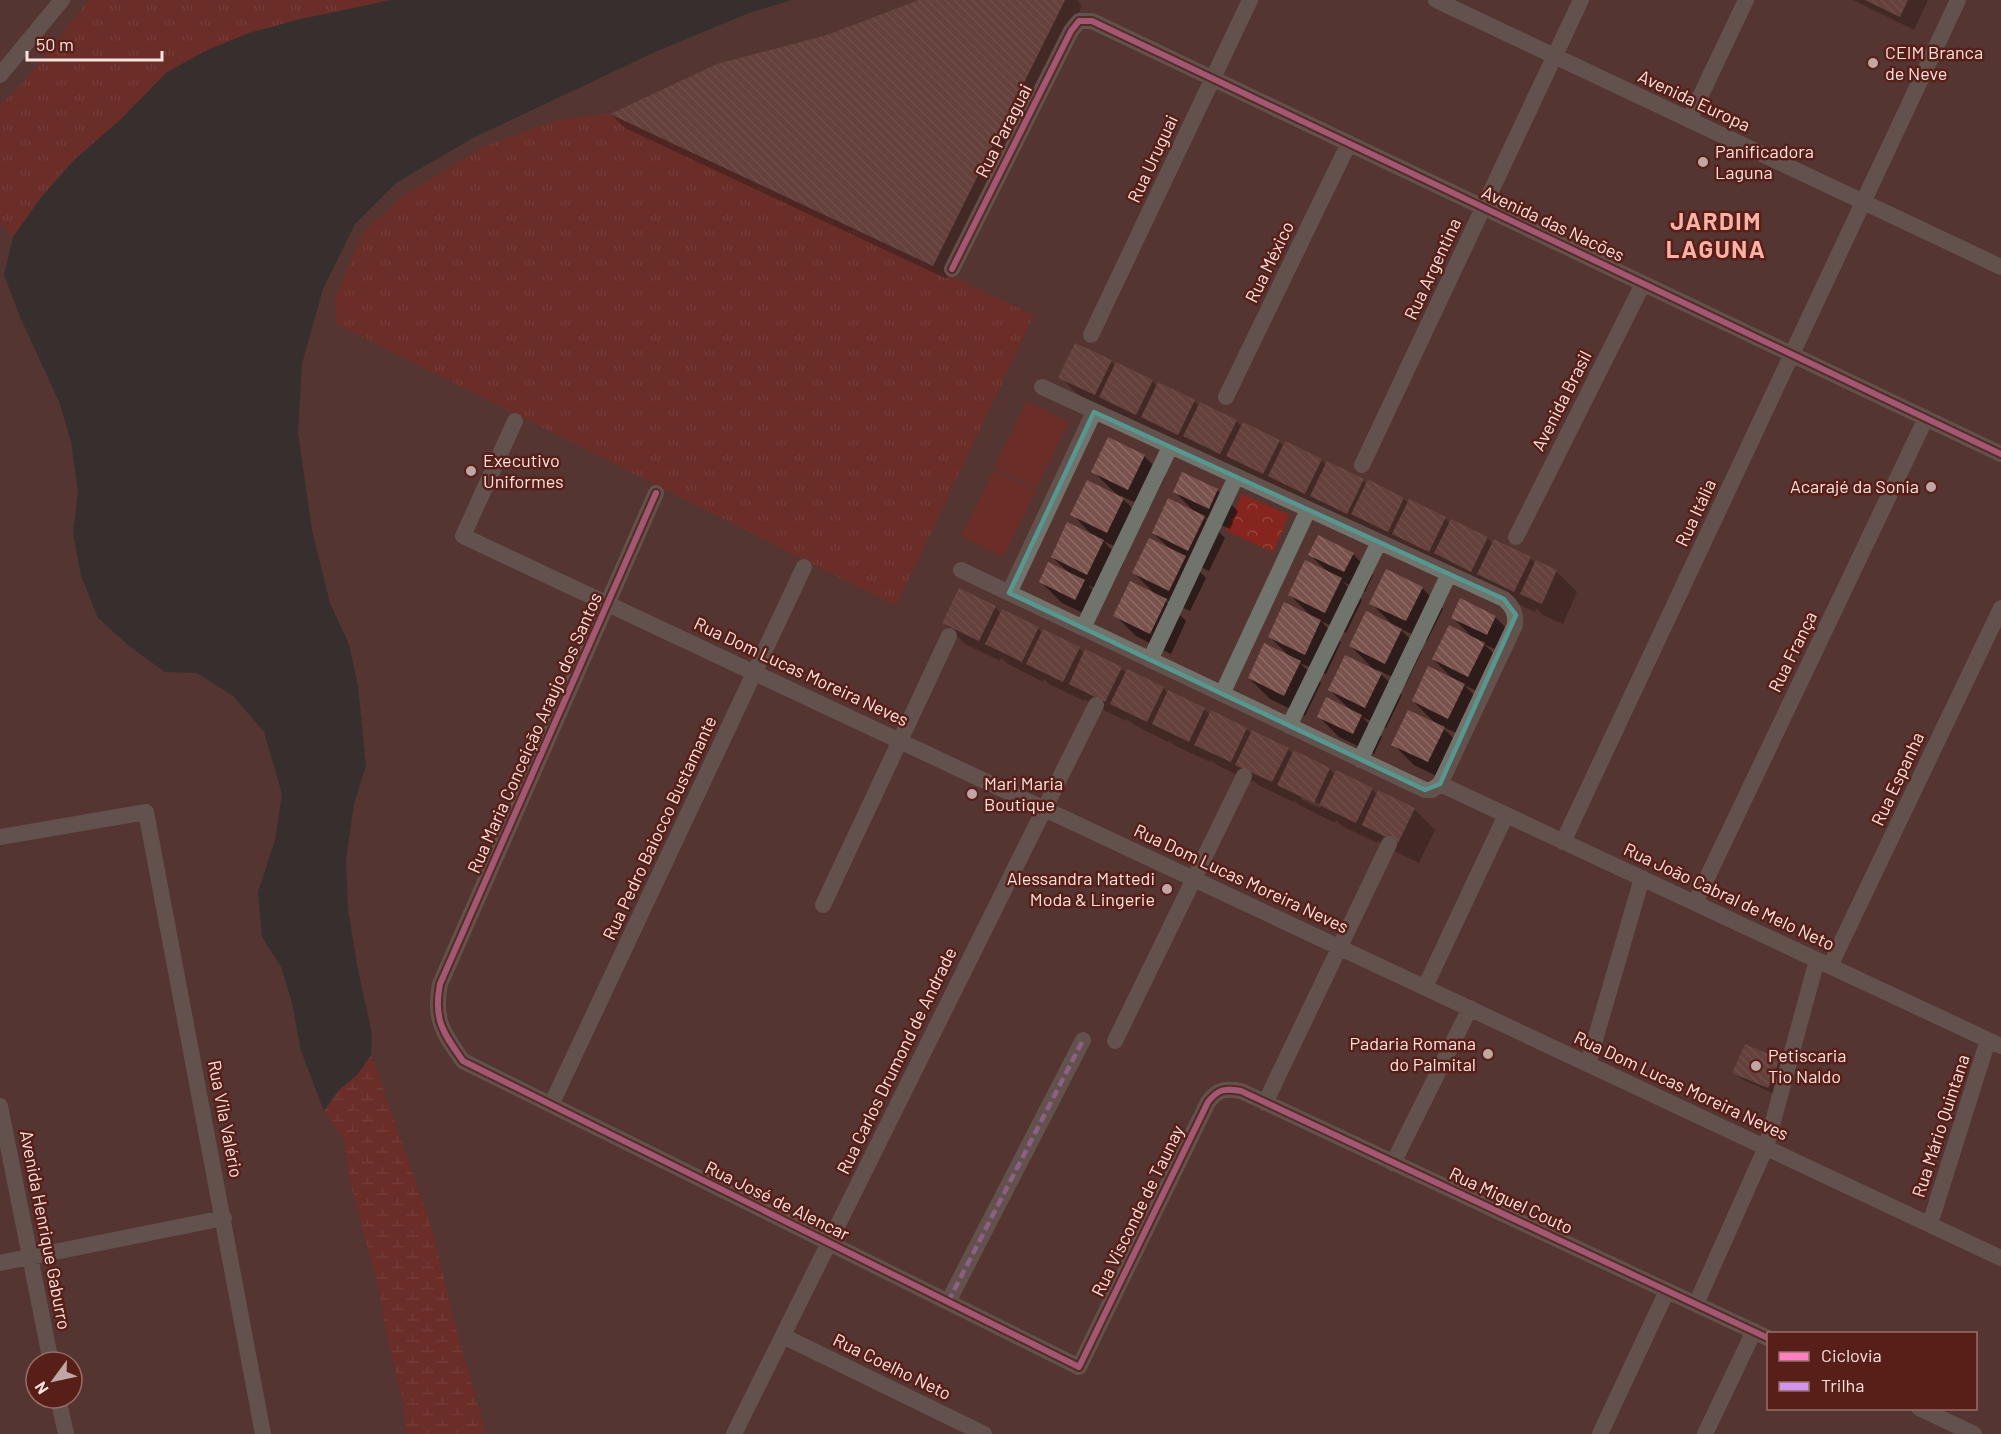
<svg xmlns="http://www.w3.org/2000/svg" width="2001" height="1434" viewBox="0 0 2001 1434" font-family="Barlow,sans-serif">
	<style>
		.grass { fill: url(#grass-tufts) }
		.wetland { fill: url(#wetland-marsh) }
		.park { fill: url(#park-crowns) }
		.pitch { fill: #85251d }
		.water { fill: #13282c }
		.shadow { fill: #0007; fill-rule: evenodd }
		.building { fill: url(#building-back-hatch) }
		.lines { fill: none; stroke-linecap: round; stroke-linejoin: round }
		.street { stroke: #71746d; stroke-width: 16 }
		.quiet { stroke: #d193ec; stroke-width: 4.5; stroke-dasharray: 9 4.5; stroke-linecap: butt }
		.cycleway-casing { stroke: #581e18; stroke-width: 10 }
		.cycleway { stroke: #ff80c0; stroke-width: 6 }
		.marked { fill: none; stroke: #569790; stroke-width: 4.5; stroke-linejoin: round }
		.poi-dot { fill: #c1a7a3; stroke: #581e18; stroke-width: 2 }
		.labels { text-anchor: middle; stroke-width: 5; stroke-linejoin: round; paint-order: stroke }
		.poi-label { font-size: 18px; fill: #fbe4e0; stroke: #581e18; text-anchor: start }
		.street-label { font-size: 18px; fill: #fbe4e0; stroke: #581e18 }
		.district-label { font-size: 24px; font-weight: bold; letter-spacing: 1.5px; fill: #fbb2a6; stroke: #581e18 }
	</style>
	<defs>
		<pattern id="grass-tufts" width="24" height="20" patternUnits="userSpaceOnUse" patternTransform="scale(1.5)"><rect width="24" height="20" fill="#85251d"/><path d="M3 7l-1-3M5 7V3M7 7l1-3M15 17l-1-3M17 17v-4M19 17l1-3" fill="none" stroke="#97443e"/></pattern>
		<pattern id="wetland-marsh" width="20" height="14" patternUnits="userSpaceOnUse" patternTransform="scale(1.5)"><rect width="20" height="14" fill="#85251d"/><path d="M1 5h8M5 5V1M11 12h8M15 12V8" fill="none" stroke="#97443e"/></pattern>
		<pattern id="park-crowns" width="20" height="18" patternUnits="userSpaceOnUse" patternTransform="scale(1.5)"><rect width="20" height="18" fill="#85251d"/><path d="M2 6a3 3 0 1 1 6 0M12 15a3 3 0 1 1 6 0" fill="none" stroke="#97443e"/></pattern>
		<pattern id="building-back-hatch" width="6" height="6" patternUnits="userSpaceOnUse" patternTransform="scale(1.5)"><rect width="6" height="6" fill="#79514d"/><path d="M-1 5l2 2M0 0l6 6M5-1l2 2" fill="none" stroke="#8d6a66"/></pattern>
	</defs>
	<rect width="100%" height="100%" fill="#553531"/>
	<path class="grass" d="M89,0h302l-90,19 -52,14 -129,87 -46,40 -32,36 -29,41 -13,-13v-119l22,-21z
		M610,114l424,201 -138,291 -559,-282 -2,-26 29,-67 40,-36 79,-48 76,-28z"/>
	<path class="wetland" d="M371,1055l61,174 23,96 31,109h-79l-6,-41 -14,-56 -9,-52 -28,-103 -6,-42 -20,-29 14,-20 19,-16z"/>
	<path class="park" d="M1242,494l47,21 -16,37 -47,-21z"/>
	<path class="pitch" d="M1027,401l42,21 -33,66 -42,-21z
		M994,470l42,20 -33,67 -42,-21z"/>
	<path class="water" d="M391,0h401l-43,13 -94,39 -182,86 -77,45 -41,41 -32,65 -21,75 -4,69 14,97 18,73 19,41 9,42 8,80 -12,38 -8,56 2,49 10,61 14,64 -1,21 -14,20 -19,16 -14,20 -23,-60 -9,-48 -11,-36 -19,-30 -4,-45 17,-52 7,-46 -18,-62 -31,-36 -36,-23 -32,-1 -36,-26 -31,-28 -17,-42 -8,-43 5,-41 -7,-50 -11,-38 -40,-87 -16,-42 9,-38 29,-41 32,-36 46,-40 46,-47 39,-22 44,-18 52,-14z"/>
	<path class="shadow" d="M924,0h153l5,6 -135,273 -322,-151 -13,-13z
		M1853,0h75l-14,30z
		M1111,362l5,4 36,15 6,6 36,14 5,5 37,15 6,6 37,14 5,5 37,14 5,5 78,34 5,5 36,14 5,6 37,14 6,6 37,14 6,6 20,7 21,21 -14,32 -20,-9 -7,-7 -1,4 -454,-214 -21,-21z
		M1144,456l21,21 -16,32 -30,-14 25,25 -16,32 -25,-11 21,21 -16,32 -20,-9 16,17 -8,17 -34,-16 -21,-21 28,-9 -17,-16 41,-21 -21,-22 46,-18 -25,-25z
		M1217,490l21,21 -8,18 -26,-12 21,21 -16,33 -20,-10 17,17 -16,33 -26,-12 22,22 -15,33 -35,-18 -21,-21 41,-20 -22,-22 36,-24 -17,-16 43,-20 -22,-22z
		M1353,554l20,21 -8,17 -22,-10 19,18 -16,33 -25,-12 20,21 -15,32 -26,-11 21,20 -16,33 -35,-17 -21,-21 41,-21 -21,-21 42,-20 -21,-21 38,-23 -18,-17z
		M1422,588l21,21 -16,32 -28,-13 23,23 -16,33 -30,-15 26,26 -16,33 -24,-11 20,20 -8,17 -35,-17 -20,-20 31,-7 -20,-20 46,-18 -25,-26 43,-20 -23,-23z
		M995,607l6,7 37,14 5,5 36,15 6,6 78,34 5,6 36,15 6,5 36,15 6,5 36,15 5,5 2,-2 35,17 5,6 37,14 6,6 1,-3 35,17 21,21 -16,33 -35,-17 -6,-6 -1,3 -35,-17 -6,-6 -1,3 -36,-18 -5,-5 -1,2 -35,-17 -5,-5 -1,2 -35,-17 -6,-5 -1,2 -36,-17 -5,-5 -1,2 -35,-18 -6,-5 -1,2 -35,-17 -6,-5 -1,2 -35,-17 -5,-5 -1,3 -35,-18 -7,-6 -1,3 -35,-17 -21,-21zM1301,795l20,10 -1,3 -19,-9z
		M1495,617l21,21 -8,17 -24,-11 21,21 -16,32 -25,-12 21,21 -16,33 -28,-13 24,23 -16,33 -35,-17 -21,-21 44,-19 -24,-24 41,-21 -21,-21 40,-21 -20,-20z
		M1745,1046l34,15 7,6 -11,27 -34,-15 -7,-7z"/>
	<path class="building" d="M919,0h146l-132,266 -323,-152 107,-50 110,-29z
		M1865,0h43l-8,17z
		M1075,343l37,17 -17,35 -37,-17z
		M1116,362l37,18 -17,35 -37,-18z
		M1158,382l37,18 -17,35 -37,-18z
		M1200,402l37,18 -17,34 -37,-18z
		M1243,422l37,18 -17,34 -37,-18z
		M1108,437l37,18 -17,35 -37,-18z
		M1285,441l37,18 -17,35 -37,-18z
		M1327,461l37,18 -17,35 -37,-18z
		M1182,472l36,17 -9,20 -36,-17z
		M1368,479l36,19 -16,34 -37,-18z
		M1087,480l37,18 -17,35 -37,-18z
		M1168,498l37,18 -17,35 -36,-18z
		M1409,499l37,18 -17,35 -37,-18z
		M1451,519l37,18 -17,35 -37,-19z
		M1067,522l37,18 -17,35 -36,-18z
		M1318,535l36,18 -10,19 -36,-17z
		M1149,538l37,18 -17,35 -37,-18z
		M1494,539l37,18 -17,35 -37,-18z
		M1305,560l37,18 -17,35 -37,-18z
		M1536,560l21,10 -15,34 -22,-10z
		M1048,562l37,18 -10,20 -36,-18z
		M1386,569l37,18 -17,34 -37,-17z
		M1130,581l37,18 -17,35 -37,-18z
		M959,588l37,18 -17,35 -37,-18z
		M1460,598l36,18 -9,19 -36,-17z
		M1284,602l37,18 -16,35 -37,-18z
		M1002,609l37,18 -17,35 -37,-18z
		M1366,611l36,18 -17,35 -36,-18z
		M1449,625l36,18 -17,34 -36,-18z
		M1043,629l37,18 -17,35 -37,-18z
		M1264,643l37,18 -17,35 -36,-18z
		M1085,649l37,18 -17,35 -36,-18z
		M1345,655l37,18 -17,35 -37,-18z
		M1428,666l37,18 -17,35 -36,-18z
		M1127,669l37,18 -17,35 -37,-18z
		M1168,690l37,18 -16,34 -37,-18z
		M1326,697l36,18 -9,19 -36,-17z
		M1211,710l36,18 -16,34 -37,-17z
		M1408,710l37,17 -17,35 -37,-17z
		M1252,730l37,18 -17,34 -37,-17z
		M1294,750l36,18 -16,35 -37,-18z
		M1336,770l37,18 -17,35 -37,-18z
		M1378,790l37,18 -17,35 -36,-18z
		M1745,1044l35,15 -12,29 -36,-15z"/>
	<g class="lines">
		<path class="street" d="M1436,0l565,267
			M0,75l62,-75
			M1689,120l57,-120
			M952,269l119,-238 8,-10h13l909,433
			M1091,335l159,-335
			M1226,397l123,-254
			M515,421l-52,115 1538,722
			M1362,465l219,-465
			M656,493l-216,491c-7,35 3,49 23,77l616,306 129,-265c10,-13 17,-14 33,-11l527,247
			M1516,537l127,-253
			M961,570l464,220h7l8,-6 75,-159c1,-12 -2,-18 -11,-26l-462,-212
			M1009,593l85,-181
			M1083,628l87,-181
			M1150,660l86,-183
			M1222,694l86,-184
			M1289,726l90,-184
			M1360,760l89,-186
			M1440,784l561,262
			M0,837l146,-25 117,622
			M1563,842l395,-842
			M1695,903l231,-485
			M823,905l126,-269
			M1830,966l171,-358
			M1425,987l81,-172
			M1115,1041l129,-265
			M1588,1064l54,-186
			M1265,1103l124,-259
			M551,1105l253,-538
			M0,1106l51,256
			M1393,1163l77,-155
			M1930,1224l58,-184
			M0,1263l224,-45
			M948,1302l135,-262
			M1696,1304l70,-157 51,-187
			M783,1336l201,98
			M58,1398l8,36
			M1919,1408l55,26
			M734,1434l362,-729
			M1600,1434l67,-143
			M1705,1434l49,-103"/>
		<path class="quiet" d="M948,1302l135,-262"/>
		<g class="cycleway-casing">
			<path id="cycleway" d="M952,269l119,-238 8,-10h13l909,433
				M656,493l-216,491c-7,35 3,49 23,77l616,306 129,-265c10,-13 17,-14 33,-11l527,247"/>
		</g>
		<use href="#cycleway" class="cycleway"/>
	</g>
	<path d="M0 0H2001V1434H0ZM1094,412l410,187 12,16 -76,169 -15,6 -416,-197z" fill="#553531" fill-opacity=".55" fill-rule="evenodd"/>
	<path class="marked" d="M1094,412l410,187 12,16 -76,169 -15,6 -416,-197z"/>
	<g class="poi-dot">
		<circle cx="1873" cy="63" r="6"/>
		<circle cx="1703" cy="162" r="6"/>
		<circle cx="471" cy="471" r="6"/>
		<circle cx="1931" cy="487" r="6"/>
		<circle cx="972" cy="794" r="6"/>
		<circle cx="1167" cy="889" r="6"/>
		<circle cx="1488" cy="1054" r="6"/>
		<circle cx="1756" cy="1066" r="6"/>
	</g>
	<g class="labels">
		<g class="poi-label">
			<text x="1885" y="59">CEIM Branca<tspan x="1885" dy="21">de Neve</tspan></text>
			<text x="1715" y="158">Panificadora<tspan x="1715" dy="21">Laguna</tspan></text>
			<text x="483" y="467">Executivo<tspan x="483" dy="21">Uniformes</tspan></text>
			<text x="1919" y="493" text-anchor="end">Acarajé da Sonia</text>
			<text x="984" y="790">Mari Maria<tspan x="984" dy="21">Boutique</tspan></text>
			<text x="1155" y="885" text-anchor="end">Alessandra Mattedi<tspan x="1155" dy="21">Moda &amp; Lingerie</tspan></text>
			<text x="1476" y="1050" text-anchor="end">Padaria Romana<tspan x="1476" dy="21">do Palmital</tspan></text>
			<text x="1768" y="1062">Petiscaria<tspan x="1768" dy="21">Tio Naldo</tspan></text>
		</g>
		<g class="street-label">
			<text transform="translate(1694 101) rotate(25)" y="6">Avenida Europa</text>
			<text transform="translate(1004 131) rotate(-63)" y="6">Rua Paraguai</text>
			<text transform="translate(1153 159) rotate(-65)" y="6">Rua Uruguai</text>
			<text transform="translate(1553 224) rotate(25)" y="6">Avenida das Nacões</text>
			<text transform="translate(1270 262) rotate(-64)" y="6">Rua México</text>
			<text transform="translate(1433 269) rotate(-65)" y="6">Rua Argentina</text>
			<text transform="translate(1562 401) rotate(-63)" y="6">Avenida Brasil</text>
			<text transform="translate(1696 513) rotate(-65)" y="6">Rua Itália</text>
			<text transform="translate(1793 652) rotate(-64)" y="6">Rua França</text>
			<text transform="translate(801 672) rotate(25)" y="6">Rua Dom Lucas Moreira Neves</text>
			<text transform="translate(535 733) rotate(-66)" y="6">Rua Maria Conceição Araujo dos Santos</text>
			<text transform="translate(1898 779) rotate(-65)" y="6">Rua Espanha</text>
			<text transform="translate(660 828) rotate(-65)" y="6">Rua Pedro Baiocco Bustamante</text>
			<text transform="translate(1241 879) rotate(25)" y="6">Rua Dom Lucas Moreira Neves</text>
			<text transform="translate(1729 897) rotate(25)" y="6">Rua João Cabral de Melo Neto</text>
			<text transform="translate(897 1061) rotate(-64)" y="6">Rua Carlos Drumond de Andrade</text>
			<text transform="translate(1681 1086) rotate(25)" y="6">Rua Dom Lucas Moreira Neves</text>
			<text transform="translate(225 1119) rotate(79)" y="6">Rua Vila Valério</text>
			<text transform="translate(1941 1126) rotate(-72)" y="6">Rua Mário Quintana</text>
			<text transform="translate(777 1201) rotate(26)" y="6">Rua José de Alencar</text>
			<text transform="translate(1511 1201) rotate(25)" y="6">Rua Miguel Couto</text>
			<text transform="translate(1138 1211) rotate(-64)" y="6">Rua Visconde de Taunay</text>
			<text transform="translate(45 1230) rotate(79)" y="6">Avenida Henrique Gaburro</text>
			<text transform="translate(892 1367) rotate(26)" y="6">Rua Coelho Neto</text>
		</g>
		<g class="district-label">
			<text x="1716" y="230">JARDIM<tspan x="1716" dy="28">LAGUNA</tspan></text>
		</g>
	</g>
	<rect x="1767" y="1332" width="210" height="78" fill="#581e18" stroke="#996d68" stroke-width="1.5"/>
	<rect x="1779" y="1352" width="30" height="9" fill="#ff80c0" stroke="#996d68" stroke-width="1.5"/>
	<text x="1821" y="1362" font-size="18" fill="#fbe4e0">Ciclovia</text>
	<rect x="1779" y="1382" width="30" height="9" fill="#d193ec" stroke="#996d68" stroke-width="1.5"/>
	<text x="1821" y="1392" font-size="18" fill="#fbe4e0">Trilha</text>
	<g transform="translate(54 1380) rotate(237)"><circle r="28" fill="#581e18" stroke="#996d68" stroke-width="1.5"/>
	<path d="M0-4.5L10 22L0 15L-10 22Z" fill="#c1a7a3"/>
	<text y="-9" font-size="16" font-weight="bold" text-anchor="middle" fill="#fbe4e0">N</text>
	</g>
	<path d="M27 51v9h135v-9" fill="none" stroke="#fbe4e0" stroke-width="3"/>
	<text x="36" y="51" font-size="18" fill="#fbe4e0" stroke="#581e18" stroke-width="4.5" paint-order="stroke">50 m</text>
</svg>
